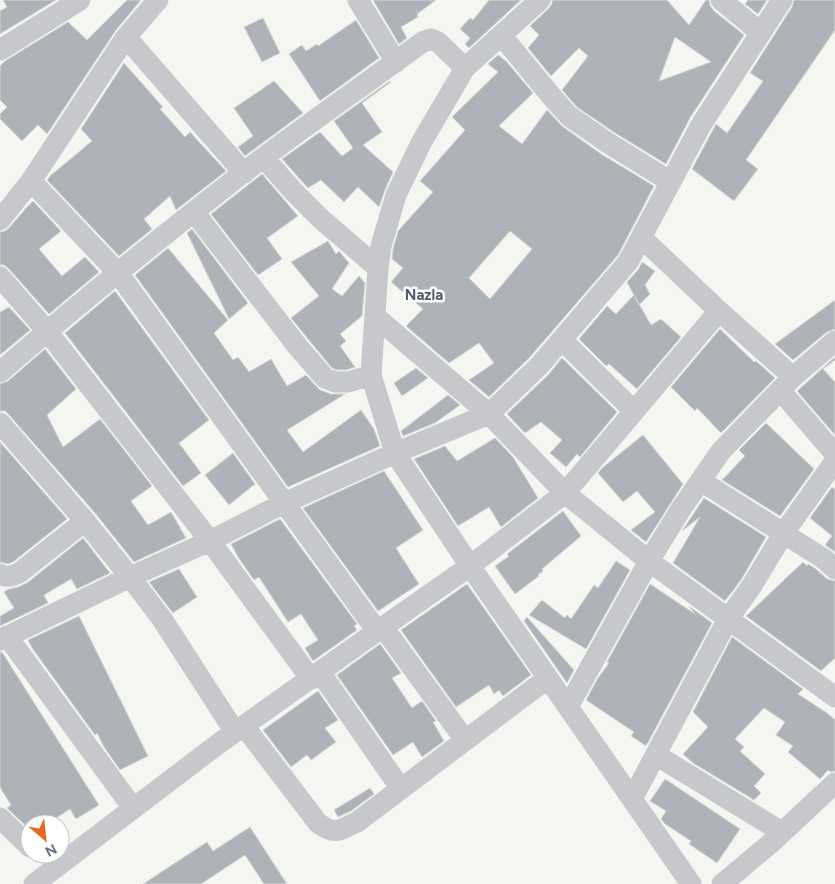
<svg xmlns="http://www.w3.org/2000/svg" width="835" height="884" viewBox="0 0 835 884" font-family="Figtree,sans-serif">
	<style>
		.building { fill: #aeb3ba; stroke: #d6d7d4; fill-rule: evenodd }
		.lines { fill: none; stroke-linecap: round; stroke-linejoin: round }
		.minor { stroke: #c6c8cc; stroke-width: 21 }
		.labels { text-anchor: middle; stroke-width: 5; stroke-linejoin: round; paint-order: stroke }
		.neighbourhood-label { font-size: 15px; font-weight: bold; fill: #525c68; stroke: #fff }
	</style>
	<rect width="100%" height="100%" fill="#f5f6f2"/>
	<path class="building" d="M3,0h53l-56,34v-23l7,-4z
		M127,0h14l-25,30 -69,104 -9,-9 -16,16 -22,-22v-5l7,-7 -7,-7v-34l5,-5 63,-39 19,18z
		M373,0h63l-19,14 1,3 -17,10 6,11 -8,6z
		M489,0h32l-52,48 -4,-4 5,-6 -10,-9 10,-11 3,2z
		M552,0h115l22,25 17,-25h3l1,5 3,5 31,25 -54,83 -24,46 -51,-31 -38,-26 -15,-17 26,-34 -9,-8 -28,28 -23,-28 11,-13 -9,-9 18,-17 4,-5zM675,37l36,25 -52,19z
		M748,0h19l-9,14 -13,-10z
		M794,0h41v30l-89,130 12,9 -24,32 -42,-32 24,-45 11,9 36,-52 -13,-8 42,-66z
		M263,18l17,35 -18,9 -18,-35z
		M356,20l23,38 -59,43 -31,-47 13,-9 4,6 11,-7 1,2z
		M498,55l8,6 27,32 -34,33 23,18 25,-34 15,16 39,28 53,32 -36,69 -88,102 -41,40 -20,-17 25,-17 -15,-20 -30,20 -43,-37 17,-17 -32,-27 12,-14 -11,-9 1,-10 5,-18 35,-39 -13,-11 45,-51 -13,-13 46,-45 -10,-8zM510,231l22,18 -42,50 -21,-21z
		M124,63l39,44 -3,2 25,28 5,-5 36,39 -50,39 -6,-14 -26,23 8,10 -33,27 -72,-76 3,-4 42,-35 -11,-12z
		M274,81l29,32 -58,43 -7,-9 15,-11 -19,-28z
		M390,81l1,1 -29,21 20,29 -19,13 30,27 -8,18 -6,17 -21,-20 -14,15 -23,-22 -13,8 -26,-29 38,-27 22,24 11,-8 -19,-27z
		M262,174l36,42 -31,22 15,21 -24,16 -47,-61z
		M33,201l28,30 -22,18 23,27 23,-19 14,15 -50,42 -40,-45 -5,-4h-4v-33l5,-1 4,-3 18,-21z
		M192,229l56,74 -19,16 -42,-86z
		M328,241l8,13 3,-3 10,12 -17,26 10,7 17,-20 6,7 -3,33 -22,18 6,7 -6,5 15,21 -9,3h-9l-5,-2 -24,-29 -17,-21 28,-22 -28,-34z
		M168,248l60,72 -14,13 19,27 5,-3 11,15 22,-13 16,27 19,-11 10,11 4,4 11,4h14l-58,36 16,22 58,-42 13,19 6,17 -92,41 -153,-212z
		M642,262l13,9 -10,14 5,9 -11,11 -12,-23 11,-12z
		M115,291l94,129 -30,23 22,30 -18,13 -118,-153z
		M634,295l17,30 10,-6 20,18 -44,52 -28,-25 -3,2 -27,-27 28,-33 9,8z
		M835,300v29l-8,3 -34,28 -18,-16z
		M9,307l21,23 -30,25v-43z
		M720,329l34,33 2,-1 19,17 -54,55 -24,-25 -2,3 -24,-24z
		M45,349l31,40 -29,26 16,32 37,-28 52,67 -21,15 17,24 23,-13 15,26 -52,24 -39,-49 -86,-98 -4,-4h-5v-27l8,-3z
		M835,357v3l-12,9 12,13v53l-38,-44z
		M562,358l55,54 -37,45 -3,-3 -11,13 -16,-14 12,-13 -21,-18 -16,11 -18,-19 41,-39z
		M416,368l12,10 -26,18 -8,-13z
		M448,395l12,10 -25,18 -32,13 -2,-5z
		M766,423l48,46 -34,47 -58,-36 23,-24 -6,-6z
		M643,435l40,49 -37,58 -15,-12 24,-18 -18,-21 -14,11 -25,-29 4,-5z
		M495,438l18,19 25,41 -37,29 -12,-20 -31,19 -44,-67 31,-13 12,15z
		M0,442l67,77 -54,43 -5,2 -8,-2z
		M233,453l22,31 -26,21 -24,-30z
		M384,471l39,59 -27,18 23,36 -41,27 -75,-103z
		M832,487l3,2v63l-10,-7 7,-9 -22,-18z
		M704,498l62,39 -25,43 -16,21 -52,-38 27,-46 -18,14z
		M563,511l18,25 -39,33 1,2 -5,4 1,1 -24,18 -20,-28 14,-10 -2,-2z
		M280,519l77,105 -3,2 3,4 -44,31 -8,-13 13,-8 -17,-26 -13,8 -29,-45 -5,3 -16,-23 -7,-13z
		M83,538l27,35 -33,16 -6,-10 -27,16 4,8 -48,23v-10l14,-8 -10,-16 5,-3 9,-2 9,-4z
		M616,561l14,9 -44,79 -57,-34 13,-15 23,18 2,-3 4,4 23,-34 4,3z
		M803,562l4,4 1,-2 8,5 11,10 8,2v77l-14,13 -75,-55z
		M179,569l18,28 -24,16 -24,-31z
		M467,584l64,91 -28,21 -4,-6 -5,4 -5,-9 -33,22 -55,-77z
		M650,584l45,30 -6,-8 23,17 -66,123 -15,-10 3,-4 -48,-32 12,-22 11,-15 -2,-1z
		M79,616l69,140 -28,14 -16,-23 -7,-14 -2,2 -63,-87 -4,-8z
		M527,617l47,53 -7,13 -43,-62z
		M732,637l71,52 -5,5 29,19 8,7v51l-5,1 -2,-2 -8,9 -32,-27 5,-6 -17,-11 9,-13 -21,-14 -29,31 9,8 -4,4 25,23 -11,12 7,7 -7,7 -61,-37 -10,-9 25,-27 -15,-15z
		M380,644l21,29 -9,5 20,30 10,-7 14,20 -3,1 11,19 -22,16 -9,-15 -20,13 -56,-80z
		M0,652h2l97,153 -23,14 -6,-10 -23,15h-17v6l-23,-22 4,-3 -10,-16 -1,-3z
		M318,691l20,29 -13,8 11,14 -25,18 -4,-5 -16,12 -28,-37z
		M665,779l75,50 -23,34 -28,-19 2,-3 -26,-17 -4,-5 5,-8 -16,-10z
		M370,788l4,6 -23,17 -13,6 -4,-7z
		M250,827l37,57h-23l-19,-29 -44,29h-58l64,-42 6,9z"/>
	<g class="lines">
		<path class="minor" d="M358,0l38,62
			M540,0l-75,68 -44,75 -25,52 -15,51 -3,22 -7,107 24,78 75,113 221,318
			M721,0l40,33
			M501,35l51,62 17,19 39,27 63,39
			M126,37l118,136
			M0,50l80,-50
			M264,158l31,35 26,26 57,49
			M31,181l87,92 259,358
			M194,212l104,135 27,31 10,4h13l23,-7
			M0,220l31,-39 95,-144 32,-37
			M642,238l77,73 74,66
			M0,277l47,54 163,210 101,138
			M376,317l113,97 76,79 84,68 186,136
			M562,340l72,71
			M0,372c79,-69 161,-135 243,-199 59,-45 121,-88 181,-132l7,-2 7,3 27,26
			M780,390l55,64
			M0,423l85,98 45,56 32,42 73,113
			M701,481l123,78 11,10
			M0,574c7,4 12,2 19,-1l66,-52
			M383,627l82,113
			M7,636l126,172
			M0,640l130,-63 80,-36 74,-38 111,-50 94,-39 50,-48 89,-104 73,-137 81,-125
			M320,672l81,117
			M568,707l81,-146 32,-52 40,-58 72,-74 42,-36
			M244,726l74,97c18,13 21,7 39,-1l191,-144
			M656,755l126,77
			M632,799l96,-180 23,-32 32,-53 52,-73
			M0,818l30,29
			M34,884l184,-140 165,-117 87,-61 95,-73 154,-182
			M722,884l49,-41 64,-60"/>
	</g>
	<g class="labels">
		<g class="neighbourhood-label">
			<text x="424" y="300">Nazla</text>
		</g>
	</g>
	<g transform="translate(45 839) rotate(152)"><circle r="24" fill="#ffffff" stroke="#c1c6ce"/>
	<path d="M0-4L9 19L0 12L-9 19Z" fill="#e76820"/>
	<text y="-8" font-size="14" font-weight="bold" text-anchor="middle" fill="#647184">N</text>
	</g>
</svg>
